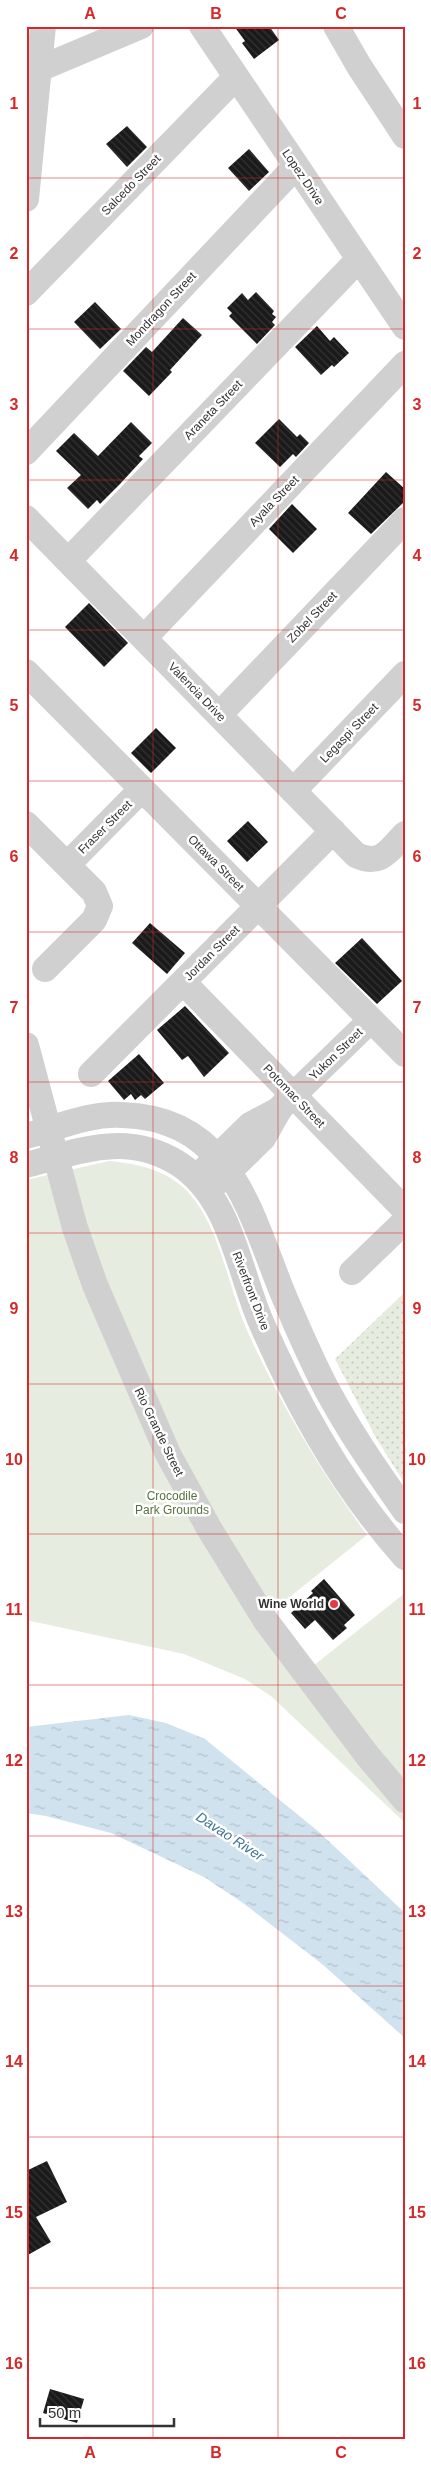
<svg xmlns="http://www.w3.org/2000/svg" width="431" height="2466" viewBox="0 0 431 2466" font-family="Arial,sans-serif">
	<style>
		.grass { fill: url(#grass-dots) }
		.park { fill: #e6ecdf }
		.water { fill: url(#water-ripples) }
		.building { fill: url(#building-back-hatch) }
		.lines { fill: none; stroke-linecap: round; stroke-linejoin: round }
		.minor { stroke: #d0d0d0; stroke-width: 26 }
		.grid { fill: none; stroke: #d62828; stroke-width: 1; stroke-opacity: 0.55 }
		.poi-dot { fill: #e63946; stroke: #fff; stroke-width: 2 }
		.labels { text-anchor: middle; stroke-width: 5; stroke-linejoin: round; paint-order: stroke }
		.street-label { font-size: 12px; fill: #333; stroke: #fff }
		.park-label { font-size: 12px; fill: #56703f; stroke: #fff }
		.poi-label { font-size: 12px; font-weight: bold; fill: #333; stroke: #fff; text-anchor: end }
		.water-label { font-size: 14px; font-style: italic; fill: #3f7597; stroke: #fff }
		.neatline { fill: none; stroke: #d62828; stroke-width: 2 }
		.grid-label { font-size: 16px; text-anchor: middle; font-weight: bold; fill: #d62828 }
	</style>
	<defs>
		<pattern id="grass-dots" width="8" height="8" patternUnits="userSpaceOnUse" patternTransform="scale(1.25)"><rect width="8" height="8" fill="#e6ecdf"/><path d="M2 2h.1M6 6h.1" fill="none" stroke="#c6cbc0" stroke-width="1.8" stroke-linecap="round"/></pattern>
		<pattern id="water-ripples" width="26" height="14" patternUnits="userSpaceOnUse" patternTransform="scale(1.25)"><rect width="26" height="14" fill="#cfe2ee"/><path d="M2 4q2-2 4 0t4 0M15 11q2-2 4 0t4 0" fill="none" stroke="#b2c2cd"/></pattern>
		<pattern id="building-back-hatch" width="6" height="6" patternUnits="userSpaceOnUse" patternTransform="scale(1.25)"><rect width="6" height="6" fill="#1a1a1a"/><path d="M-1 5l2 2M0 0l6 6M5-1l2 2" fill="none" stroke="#333"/></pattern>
	</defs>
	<rect width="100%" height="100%" fill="#fff"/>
	<path class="grass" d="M405,1292v192l-29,-46 -41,-79z"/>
	<path class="park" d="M109,1161c29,3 55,8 77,29 33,33 42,96 60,138 33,74 74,142 121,207l-96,77 42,54 92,-73v230l-134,-127 -26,-17 -61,-25 -158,-34v-440z"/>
	<path class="water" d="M129,1715l37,8 39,16 114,93 86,81v125l-83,-74 -79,-61 -39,-26 -93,-44 -65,-17 -20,-3v-86z"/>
	<path class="building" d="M234,26h35l10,14 -25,19 -12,-16 3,-2z
		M127,126l20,21 -20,20 -21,-23z
		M249,149l20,23 -20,19 -21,-23z
		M256,292l18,19 -2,3 4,3 -4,5 3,3 -18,19 -28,-28 3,-3 -5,-5 15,-15 6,7z
		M95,302l26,27 -21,20 -26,-27z
		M183,318l19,17 -32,35 2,2 -23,24 -26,-25 23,-24 6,5z
		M317,326l13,15 4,-4 15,16 -15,14 -2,-2 -11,10 -26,-28z
		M279,419l18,18 3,-3 9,9 -13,14 -3,-3 -13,13 -25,-24z
		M131,422l21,21 -13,13 4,3 -23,25 -20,20 -3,-4 -9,9 -21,-21 14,-13 -25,-24 18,-18 24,23z
		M386,472l19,17v12l-34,33 -23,-21z
		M292,504l25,25 -24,24 -24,-24z
		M89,603l39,40 -24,24 -39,-40z
		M156,728l20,20 -25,25 -20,-20z
		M248,821l20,21 -21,20 -20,-21z
		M150,923l35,30 -18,21 -35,-31z
		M362,938l40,43 -25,23 -42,-41z
		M185,1006l44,47 -25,24 -16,-21 -6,4 -25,-30z
		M139,1054l25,29 -19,16 -4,-4 -6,5 -4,-6 -7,6 -16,-19z
		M324,1579l31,36 -11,10 3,3 -14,12 -18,-20 -10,9 -14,-16 22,-20 -2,-2z
		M47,2161l20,41 -31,15 15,25 -25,14v-85z
		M50,2389l34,10 -7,24 -34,-10z"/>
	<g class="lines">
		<path class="minor" d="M202,26l203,301
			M336,26l23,40 46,70
			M39,69l102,-43
			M26,199l17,-173
			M26,293l210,-216
			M26,452l270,-286
			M26,518l330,337c25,12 33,-5 49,-21
			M68,561l291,-302
			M144,638l261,-274
			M26,672l379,382
			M219,715l186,-195
			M293,791l112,-117
			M26,824l68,68 6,14 -6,14 -49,49
			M67,865l75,-76
			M183,982l222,228
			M26,1045l49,183 20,57 73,169 42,76 56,91 101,134 38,45
			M91,1074l242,-243
			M26,1136c30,-8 64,-23 96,-21 112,3 129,104 164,186 14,32 28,66 45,96 22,40 48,77 74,114
			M26,1165c54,-14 101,-34 153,-1 52,34 59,105 82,158 36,83 83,167 144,235
			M206,1168l44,-43 30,-16
			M218,1182l45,-44 17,-30 91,-88
			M352,1272l53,-51"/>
	</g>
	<path class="grid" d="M153,26v2414M278,26v2414M26,178h379M26,329h379M26,480h379M26,630h379M26,781h379M26,932h379M26,1082h379M26,1233h379M26,1384h379M26,1534h379M26,1685h379M26,1836h379M26,1986h379M26,2137h379M26,2288h379"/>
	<circle class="poi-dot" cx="334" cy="1604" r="5"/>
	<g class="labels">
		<g class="street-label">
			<text transform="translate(303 177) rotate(56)" y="4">Lopez Drive</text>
			<text transform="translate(131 185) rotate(-46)" y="4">Salcedo Street</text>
			<text transform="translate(161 309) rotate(-47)" y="4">Mondragon Street</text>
			<text transform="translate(213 410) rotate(-46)" y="4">Araneta Street</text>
			<text transform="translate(274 501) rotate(-46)" y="4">Ayala Street</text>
			<text transform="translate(312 617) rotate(-46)" y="4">Zobel Street</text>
			<text transform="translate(197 692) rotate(46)" y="4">Valencia Drive</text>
			<text transform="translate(349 733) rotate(-46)" y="4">Legaspi Street</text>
			<text transform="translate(105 827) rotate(-45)" y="4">Fraser Street</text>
			<text transform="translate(216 863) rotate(45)" y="4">Ottawa Street</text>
			<text transform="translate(212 953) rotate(-45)" y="4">Jordan Street</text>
			<text transform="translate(336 1054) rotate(-44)" y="4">Yukon Street</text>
			<text transform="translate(294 1096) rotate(46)" y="4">Potomac Street</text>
			<text transform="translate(251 1291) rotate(69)" y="4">Riverfront Drive</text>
			<text transform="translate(159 1432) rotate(64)" y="4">Rio Grande Street</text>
		</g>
		<g class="park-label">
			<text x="172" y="1500">Crocodile<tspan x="172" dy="14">Park Grounds</tspan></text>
		</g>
		<g class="poi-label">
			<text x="324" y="1608">Wine World</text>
		</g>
		<g class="water-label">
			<text transform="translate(230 1836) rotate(33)" y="5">Davao River</text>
		</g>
	</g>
	<rect width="431" height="2466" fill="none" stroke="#ffffff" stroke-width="55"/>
	<path d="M40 2418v8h134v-8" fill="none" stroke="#333333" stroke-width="2.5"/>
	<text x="48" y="2418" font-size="15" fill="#333333" stroke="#ffffff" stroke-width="4" paint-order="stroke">50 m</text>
	<rect x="28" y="28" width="376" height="2410" class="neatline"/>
	<g class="grid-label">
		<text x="90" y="19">A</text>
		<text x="216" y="19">B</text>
		<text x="341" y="19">C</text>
		<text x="14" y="109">1</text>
		<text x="417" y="109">1</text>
		<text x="14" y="259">2</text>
		<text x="417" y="259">2</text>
		<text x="14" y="410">3</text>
		<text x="417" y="410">3</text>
		<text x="14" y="561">4</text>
		<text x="417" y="561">4</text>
		<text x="14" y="711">5</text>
		<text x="417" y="711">5</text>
		<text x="14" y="862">6</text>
		<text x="417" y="862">6</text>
		<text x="14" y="1013">7</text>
		<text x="417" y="1013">7</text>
		<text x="14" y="1163">8</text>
		<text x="417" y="1163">8</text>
		<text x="14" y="1314">9</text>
		<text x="417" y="1314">9</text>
		<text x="14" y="1465">10</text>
		<text x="417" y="1465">10</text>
		<text x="14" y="1615">11</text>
		<text x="417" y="1615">11</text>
		<text x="14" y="1766">12</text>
		<text x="417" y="1766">12</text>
		<text x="14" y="1917">13</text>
		<text x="417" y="1917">13</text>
		<text x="14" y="2067">14</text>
		<text x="417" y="2067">14</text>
		<text x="14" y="2218">15</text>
		<text x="417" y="2218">15</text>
		<text x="14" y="2369">16</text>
		<text x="417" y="2369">16</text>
		<text x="90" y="2458">A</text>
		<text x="216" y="2458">B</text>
		<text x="341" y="2458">C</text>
	</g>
</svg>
